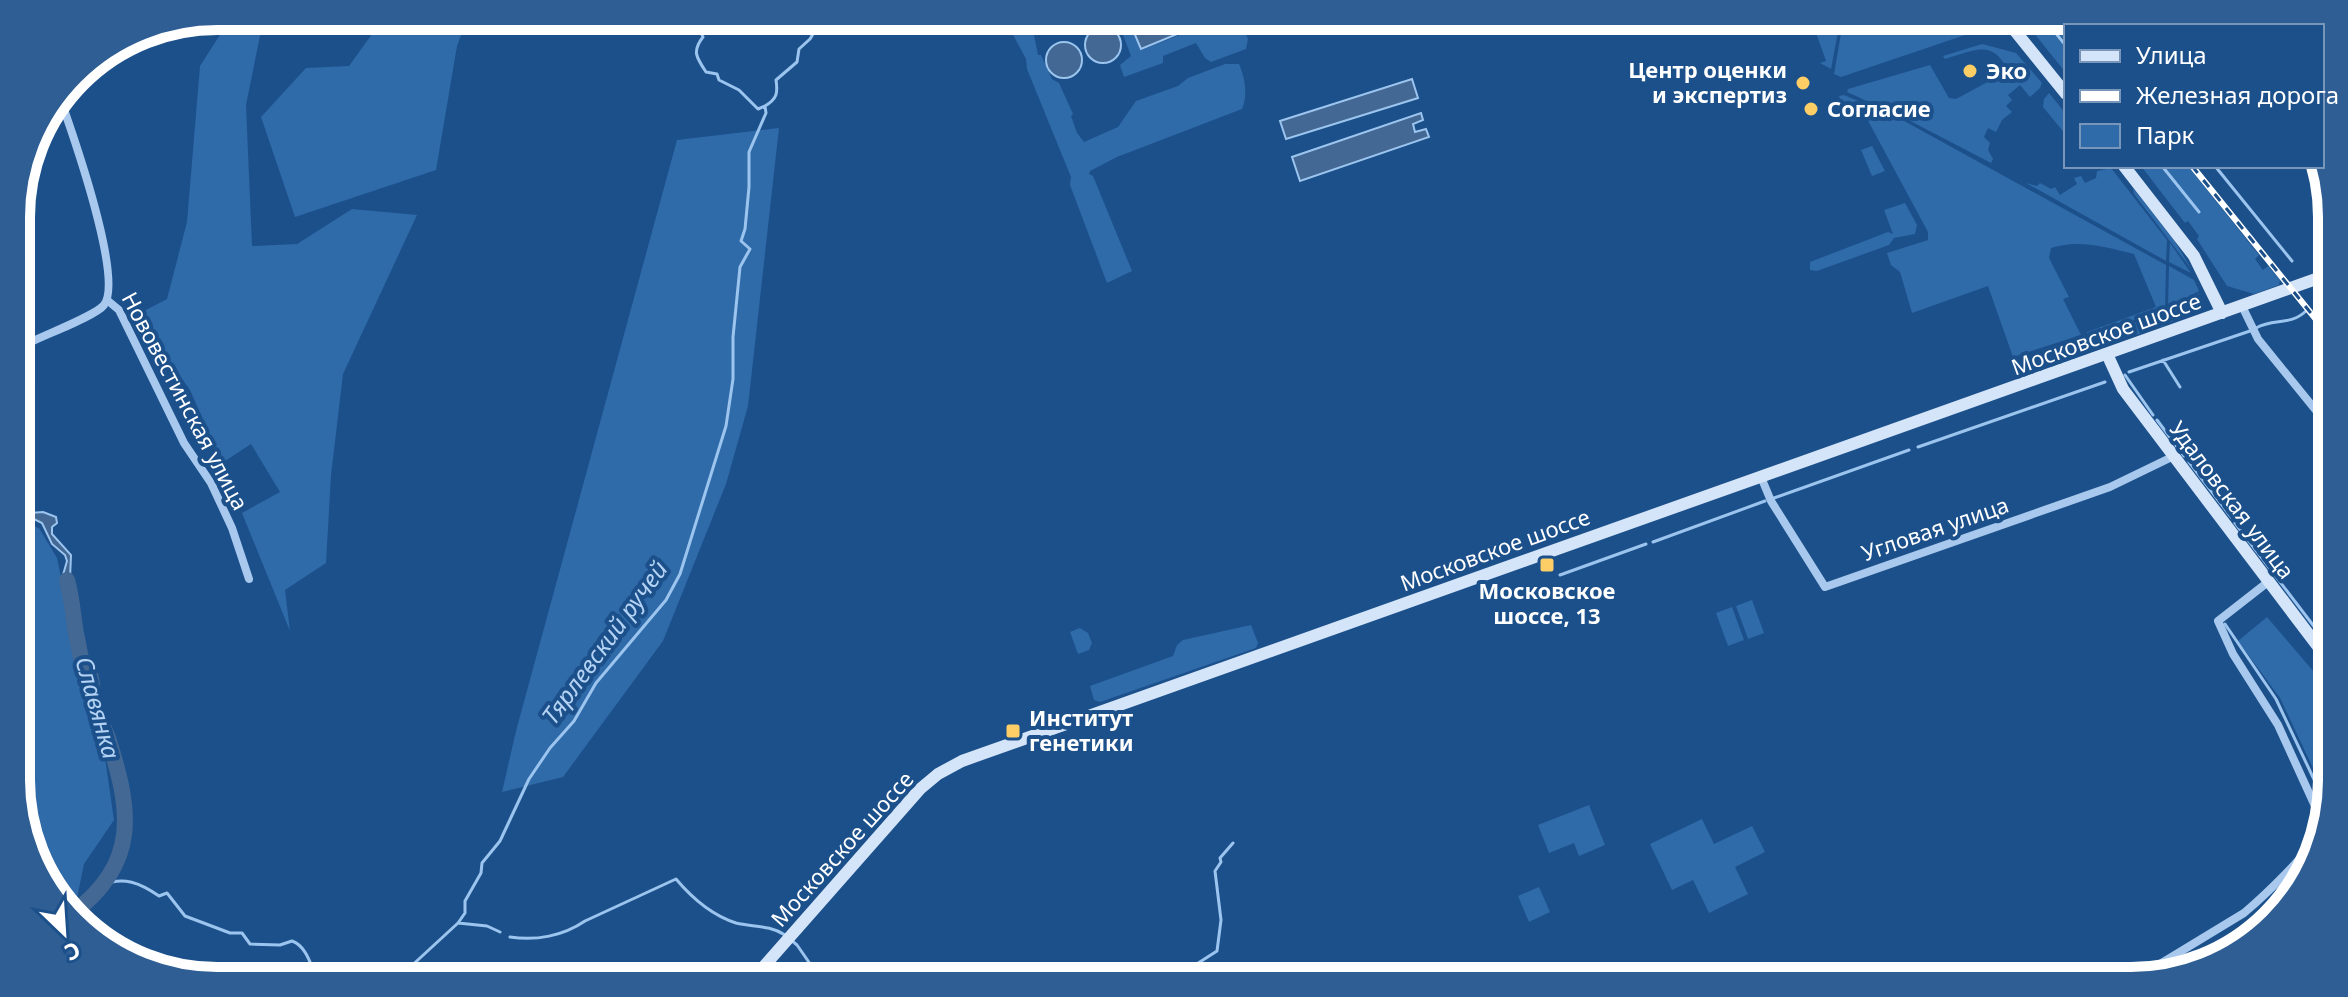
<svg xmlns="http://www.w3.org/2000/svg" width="2348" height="997" viewBox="0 0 2348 997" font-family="'Noto Sans',sans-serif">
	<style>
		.green { fill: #2f6aa9 }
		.water { fill: #436893; stroke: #9bc4ee; stroke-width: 2 }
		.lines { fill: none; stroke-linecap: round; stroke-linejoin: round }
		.stream { stroke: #9bc4ee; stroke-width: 3 }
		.river { stroke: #436893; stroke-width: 16 }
		.street { stroke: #a8c9ed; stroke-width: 8 }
		.secondary { stroke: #d4e5f9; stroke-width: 12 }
		.rail-casing { stroke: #fff; stroke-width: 6 }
		.rail { stroke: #1c508b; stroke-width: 3; stroke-dasharray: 9; stroke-linecap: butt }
		.poi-dot { fill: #fdcd66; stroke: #1c508b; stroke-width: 3 }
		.labels { text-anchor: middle; stroke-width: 8; stroke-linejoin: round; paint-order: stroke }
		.poi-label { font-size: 22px; font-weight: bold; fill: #fff; stroke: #1c508b; text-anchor: start }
		.street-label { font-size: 22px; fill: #fff; stroke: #1c508b }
		.water-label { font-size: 24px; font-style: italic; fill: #b4d3f4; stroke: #1c508b }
		.rim { fill: none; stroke: #fff; stroke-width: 10 }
	</style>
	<rect width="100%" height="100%" fill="#1c508b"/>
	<path class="green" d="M232,16h32l-18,89 6,141 45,-2 55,-35 65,6 -74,159 -12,101 -5,88 -41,27 5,41 -48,-118 38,-21 -29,-48 -29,19 -32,-73 -54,-75 31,-16 20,-77 13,-156z
		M385,16h83l-11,30 -21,124 -141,47 -34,-100 45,-49 43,-2z
		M1003,16h22l8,13 7,4 -6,2 4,20h3l11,24 7,4 14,31 -2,2 6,17 7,9 34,-15 18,-26 42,-15 10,-8 37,-14h14c6,13 9,32 3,45l-125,48 -27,14 -1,3 4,2 39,95 -25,12 -37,-98 1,-8 -44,-108 -1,-10z
		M1113,16h14l14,34 88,-34h9l10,23 -2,10 -35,13 -6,-4 -9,-15 -33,13v7l-39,14 -4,-12 11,-9 -11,-29z
		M1810,16h31l-10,53 -11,-6 6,-2z
		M1844,16h136l-9,17 -130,44 -7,-3z
		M2020,16h20l26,33v24z
		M2044,16h23l8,10h-9v17z
		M2122,16l32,5 3,4 22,1h-49z
		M1982,44l34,9 26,30 -2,5 -10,9 -10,-12 -12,10 4,5 -6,6 6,6 -10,8 -6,12 -8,-4 -4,9 6,6 -2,7 5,9 -2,4 -94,-49v3l269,148 -1,44 -77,28 -1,-5 69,-25 -22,-53c-28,-7 -55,-15 -83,-6l-2,10 20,39 -6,2 18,36 -68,22 -25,-71 -76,27 -12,-41 -9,-7 -4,-12 41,-13v-8l-69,-128 -17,2 -3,-10 5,-1 26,11 -1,-4 -22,-10 1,-3 82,-24 19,33 7,1 52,-28c-15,-33 -35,-20 -63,-12l-2,-3z
		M2049,93l17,21v21l-23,-28 1,-8z
		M779,128l-31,278 -22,78 -63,157 -100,136 -61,15 14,-61 161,-591z
		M1872,146l13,25 -13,5 -11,-26z
		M2141,166h20l38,47 -37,-47h26l71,89 -4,4 8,11 5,-4 12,14 -1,5 -25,9 -27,-8 -30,-47 2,-3 -11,-15 -3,2z
		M2111,168l56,72 -1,21 -140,-78 11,3 3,-3 11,6 4,-2 5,8 17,-11 -3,-6 7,-2 4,7 11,-5 1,-7z
		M2133,188l41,52 18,30 -58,-76z
		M1905,203l12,22 -2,9 -21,4 -5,7 -72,26 -7,-1v-8l78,-30 5,2 -9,-24z
		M2170,243l21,30 -22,-11z
		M2169,266l25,14 5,11 -31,17z
		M2199,293c-5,31 -61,40 -89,49l-10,-6 75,-29z
		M17,521l22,7 18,30 32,152 15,41 10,69 -30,44 -7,34 -12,10 -7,-5 -40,-97z
		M1752,600l12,33 -16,6 -12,-33z
		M1732,607l12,33 -16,6 -12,-33z
		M2267,617l65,76v87l-4,20 -48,-102 -42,-57z
		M1251,625l7,18 -2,5 -156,54 -6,-2 -4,-14 83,-30 4,-11 6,-5z
		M1080,628l8,5 4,10 -3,7 -11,4 -8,-22z
		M1589,805l16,40 -26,11 -5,-13 -25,10 -11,-28z
		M1702,819l12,25 38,-18 13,26 -30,15 13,27 -39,19 -16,-33 -21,10 -22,-46z
		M1539,887l11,25 -21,10 -11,-26z
		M2240,936l9,4 -6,7 -51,17z"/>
	<path class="water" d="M1031,16h30l-5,10 -9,3 -12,-5z
		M1127,16h94l-80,33z
		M1085 45a18 18 0 1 1 36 0a18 18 0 1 1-36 0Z
		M1046 60a18 18 0 1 1 36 0a18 18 0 1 1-36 0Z
		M1412,79l6,19 -132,41 -6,-18z
		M1421,113l2,7 -10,4 2,8 11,-3 3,8 -129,44 -8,-24z
		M43,512l13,5 1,6 -5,4v7l19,21 -1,24 5,18 -6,4 -6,-26 4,-14 -2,-6 -13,-11 -10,-21 -8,-4h-17v-5z"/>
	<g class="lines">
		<path class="stream" d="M692,16l-1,10 9,4 3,7c-11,14 -7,20 3,35l11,2 2,6 20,10 19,19 7,-3
			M2042,16l24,30
			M2096,16l8,10
			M2162,166l37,46
			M2215,166l77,95
			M2317,304l14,-8
			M2256,328c18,-10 34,-2 50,-17
			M2163,360l17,27
			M2129,372l121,-41
			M2125,375l28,40
			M2157,420l27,36
			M1918,447l187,-65
			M2189,462l42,55
			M1774,498l135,-48
			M2235,523l97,127
			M1653,542l112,-41
			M1560,575l86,-31
			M2225,624l51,75 51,108
			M102,885c22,-9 38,-2 57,11l8,-3 18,23 45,17h12l8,11 30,1 12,-4c14,5 18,22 24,35l26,5
			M458,923l29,3 13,6
			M510,937c26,4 53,-1 75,-16l91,-42c16,19 35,36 60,44 17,4 34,2 49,12
			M791,940l6,5 25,36
			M361,981h6
			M387,981l20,-11 51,-47 7,-10v-12l16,-28 1,-10 18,-22 29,-62 21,-31 24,-27 22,-38 70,-83 14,-26 46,-148 7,-47v-42l7,-70 10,-18 -9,-8 4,-12 4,-42v-35l17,-39 -1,-7c12,-7 13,-13 11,-26l21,-18 2,-13 11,-10 14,-23
			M1185,981l7,-14 25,-16 4,-31 -6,-49 6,-9 -1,-4 13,-15"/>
		<path class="river" d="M67,580c5,18 6,35 9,54 2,7 3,16 5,24 2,5 7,10 9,16 3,9 2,20 4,30 2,11 10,23 14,34 23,72 32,125 -36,176"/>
		<path class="street" d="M16,206l9,-10 18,-76
			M107,300l12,10 65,133 27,40 21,45 17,51
			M2242,306l16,33 73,90
			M17,349c18,-11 78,-32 87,-44 20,-26 -32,-173 -44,-207
			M1761,477l10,24 54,86 285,-100 64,-31
			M2132,981l112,-68c19,-16 67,-61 75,-82 3,-8 -1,-17 -4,-25l-37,-81 -45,-71 -15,-33 50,-39"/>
		<path class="secondary" d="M2003,16l63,78
			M2124,166l70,90 28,57
			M2107,354l16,35 209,276
			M751,981l169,-192 18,-15 24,-13 1368,-487"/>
		<g class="rail-casing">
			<path id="rail" d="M2071,16l8,10
				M2192,166l139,172"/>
		</g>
		<use href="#rail" class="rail"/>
	</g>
	<g class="poi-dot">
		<circle cx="1970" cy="71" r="8"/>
		<circle cx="1803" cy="83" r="8"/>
		<circle cx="1811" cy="109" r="8"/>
		<rect x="1539" y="557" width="16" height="16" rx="4"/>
		<rect x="1005" y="723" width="16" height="16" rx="4"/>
	</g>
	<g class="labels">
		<g class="poi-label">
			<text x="1787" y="78" text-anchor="end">Центр оценки<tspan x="1787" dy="25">и экспертиз</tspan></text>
			<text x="1986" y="79">Эко</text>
			<text x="1827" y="117">Согласие</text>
			<text x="1547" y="599" text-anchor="middle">Московское<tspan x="1547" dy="25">шоссе, 13</tspan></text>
			<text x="1029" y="726">Институт<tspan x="1029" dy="25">генетики</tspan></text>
		</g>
		<g class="street-label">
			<text transform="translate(2106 334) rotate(-20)" y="8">Московское шоссе</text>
			<text transform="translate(185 401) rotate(62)" y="8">Нововестинская улица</text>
			<text transform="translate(2232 500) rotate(53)" y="8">Удаловская улица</text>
			<text transform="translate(1935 529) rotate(-19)" y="8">Угловая улица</text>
			<text transform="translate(1495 550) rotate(-20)" y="8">Московское шоссе</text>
			<text transform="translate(842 849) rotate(-48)" y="8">Московское шоссе</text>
		</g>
		<g class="water-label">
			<text transform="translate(605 643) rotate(-54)" y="8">Тярлевский ручей</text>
			<text transform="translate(97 708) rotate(74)" y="8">Славянка</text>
		</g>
	</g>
	<path d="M0 0H2348V997H0ZM217 30H2131A187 187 0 0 1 2318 217V780A187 187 0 0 1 2131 967H217A187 187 0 0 1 30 780V217A187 187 0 0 1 217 30Z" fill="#2e5e94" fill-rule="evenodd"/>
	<path class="rim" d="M217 30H2131A187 187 0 0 1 2318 217V780A187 187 0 0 1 2131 967H217A187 187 0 0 1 30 780V217A187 187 0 0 1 217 30Z"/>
	<rect x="2064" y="24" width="260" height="144" fill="#1c508b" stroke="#7796b9" stroke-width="2"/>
	<rect x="2080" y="50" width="40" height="12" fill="#d4e5f9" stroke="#7796b9" stroke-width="2"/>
	<text x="2136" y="64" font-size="24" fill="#ffffff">Улица</text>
	<rect x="2080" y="90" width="40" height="12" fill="#ffffff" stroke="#7796b9" stroke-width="2"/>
	<text x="2136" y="104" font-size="24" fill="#ffffff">Железная дорога</text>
	<rect x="2080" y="124" width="40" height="24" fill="#2f6aa9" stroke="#7796b9" stroke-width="2"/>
	<text x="2136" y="144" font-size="24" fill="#ffffff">Парк</text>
	<g transform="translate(64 933) rotate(155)" stroke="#1c508b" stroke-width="6" paint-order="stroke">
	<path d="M0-6L14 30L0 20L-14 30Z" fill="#ffffff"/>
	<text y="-12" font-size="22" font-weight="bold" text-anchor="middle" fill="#ffffff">С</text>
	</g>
</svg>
